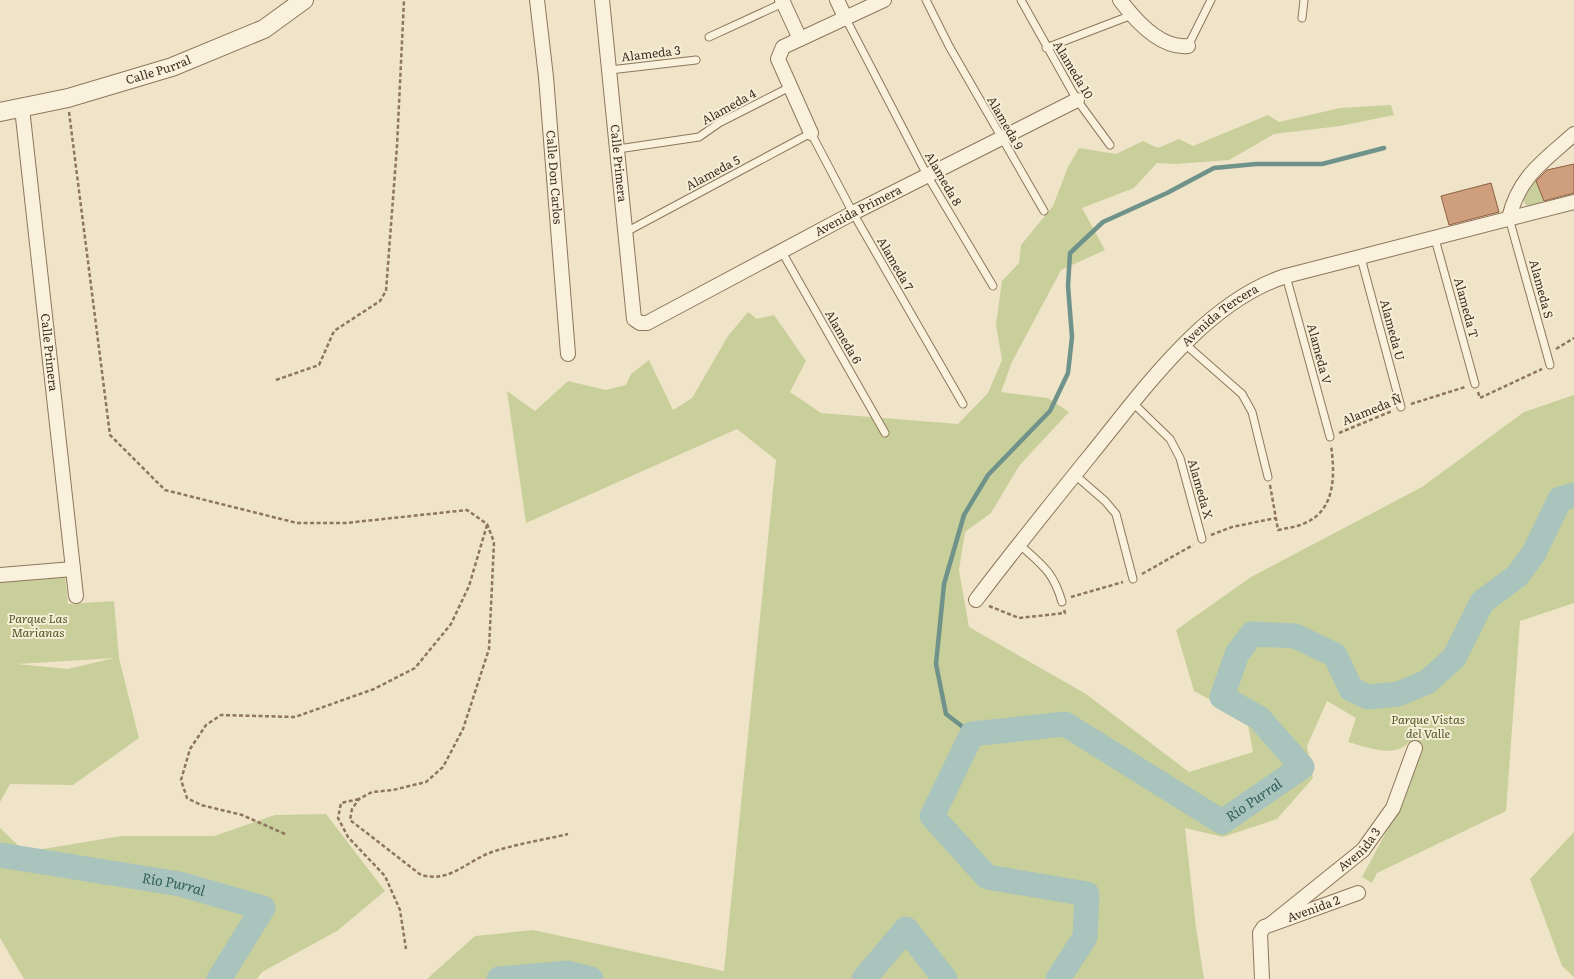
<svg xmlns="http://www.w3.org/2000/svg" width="1574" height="979" viewBox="0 0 1574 979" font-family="Literata,serif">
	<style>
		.green { fill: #c9cf9b; fill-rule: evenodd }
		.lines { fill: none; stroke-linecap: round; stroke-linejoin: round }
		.stream { stroke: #6f938a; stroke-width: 4.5 }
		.river { stroke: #a9c4bc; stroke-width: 25 }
		.building { fill: #cf9f7d; stroke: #8d5f41 }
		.service-casing { stroke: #8d765c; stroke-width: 9 }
		.minor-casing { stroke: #8d765c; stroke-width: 16 }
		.tertiary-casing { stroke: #8d765c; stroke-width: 20 }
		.path { stroke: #8d765c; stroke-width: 2.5; stroke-dasharray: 4 2.5; stroke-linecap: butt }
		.service { stroke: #faf1dc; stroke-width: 7 }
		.minor { stroke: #faf1dc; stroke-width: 14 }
		.tertiary { stroke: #faf1dc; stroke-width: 18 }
		.labels { text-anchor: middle; stroke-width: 4; stroke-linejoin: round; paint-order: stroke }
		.street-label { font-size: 12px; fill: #3d2e20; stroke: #f7eed8 }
		.park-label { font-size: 12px; font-style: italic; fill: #4d5a26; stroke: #f7eed8 }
		.water-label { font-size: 14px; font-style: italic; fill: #2f5d5a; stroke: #f7eed8 }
	</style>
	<rect width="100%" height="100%" fill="#f0e4c8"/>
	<path class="green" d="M1391,105l3,10 -54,11 -66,8 -45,26 -53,4 -19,-1 -23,25 -52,20 23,42 -44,20 -49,92 -11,30 47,6 21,14 -50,54 -28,47 -26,19 -6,38 10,57 117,67 103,78 64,-20 -6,-32 -53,-29 -18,-61 75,-53 171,-90 102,-75 50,-17v208l-54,18 -14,190 -129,62 -5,10 -10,-6 36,-67 24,-64 -13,-4c-15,17 -42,5 -61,0l8,-24 -29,-17 -20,45 6,32 -36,41 -54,18 -38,-9 11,99 8,52h-777l48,-43 58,-6 191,41 52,-511 -39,-31 -211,94 -19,-132 28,20 33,-30 38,9 20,-5 5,-11 18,-14 24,50 19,-12 36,-62 20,-24 9,7 17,-4 32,46 -16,31 31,21 137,11 30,-31 14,-33 -6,-35 6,-44 17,-18 2,-18 32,-39 15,-39 11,-19 37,6 27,-13 15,7 21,-9 14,7 75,-31 11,7 61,-14z
		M1535,177l9,24 -13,5 -5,-1 -4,-7z
		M65,576l3,28 46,-3 5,57 20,80 -66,47 -63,-1 -10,18v-221zM114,658l-46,11 -51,-5z
		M326,814l59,77 -48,40 -75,41 -5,7h-233l-24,-41v-110l25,24 96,-16h93l61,-21z
		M1574,832v145l-12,-11 -32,-87z"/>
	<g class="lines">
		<path class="stream" d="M972,734l-26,-20 -10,-50 8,-80 20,-69 24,-40 62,-64 18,-38 4,-36 -4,-51 2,-33 33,-31 64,-29 47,-25 42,-4h66l62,-16"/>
		<g class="river">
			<path id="s1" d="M0,855l180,29 83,24 -44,71"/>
			<path d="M499,979l69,-6 23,6"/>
			<path d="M864,979l42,-50 39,50"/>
			<path id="s2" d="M1058,979l27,-42 2,-43 -100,-17 -55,-61 40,-82 93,-10 157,98 80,-55 -43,-49 -37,-21 15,-43 15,-20 43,2 40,19 16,34 17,8 30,-3 29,-12 27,-24 28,-56 35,-26 17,-23 26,-54 14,-4"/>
		</g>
	</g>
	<path class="building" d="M1574,164v29l-30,8 -8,-20 11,-11z
		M1491,183l8,29 -50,13 -8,-29z"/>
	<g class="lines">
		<g class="service-casing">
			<path id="service" d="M926,0l23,46 95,165
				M1021,0l56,100 33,45
				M1302,18l2,-18
				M846,19l81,156 66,111
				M709,37l74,-34
				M1188,46l23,-46
				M1046,48l86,-33
				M610,70l86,-10
				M618,149l81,-12 20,-14 71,-36
				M1509,218l41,147
				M626,232l185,-99 42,80 110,191
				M1435,239l40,145
				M782,252l103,181
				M1361,258l40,149
				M1286,276l44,161
				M1185,344l57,50 10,18 16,65
				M1133,403l37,36 10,19 22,81
				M1075,475l30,26 11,13 17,65
				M1019,544c23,21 34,27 43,58"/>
		</g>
		<g class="minor-casing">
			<g id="minor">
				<path id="s3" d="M537,0l9,77 22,277"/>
				<path id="s4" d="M602,0l32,319 6,4h7l206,-110 224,-113"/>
				<path d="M782,0l18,39"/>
				<path d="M837,0l9,19"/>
				<path d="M1120,0c15,20 40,49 68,46"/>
				<path id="s5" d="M22,108l54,488"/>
				<path d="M811,133l-33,-74 5,-12 101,-47"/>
				<path d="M1509,218c10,-42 35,-57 65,-84"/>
				<path d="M0,575l73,-6"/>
				<path id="s6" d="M976,600c37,-49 75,-96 113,-143 53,-65 115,-155 197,-181l288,-74"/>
				<path id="s7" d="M1271,924l92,-74 30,-42 22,-60"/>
				<path id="s8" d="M1262,979l-2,-46 4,-6 94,-34"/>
			</g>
		</g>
		<g class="tertiary-casing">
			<g id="tertiary">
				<path id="s9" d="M0,112l68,-14 104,-31 92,-38 40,-29"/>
			</g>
		</g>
		<path class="path" d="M69,112l41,323 55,55 132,33h49l121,-13 20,14 7,18 -5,107 -26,80 -20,38 -17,15 -33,8 -21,2 -13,7 -7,10 -2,11 71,55c30,8 45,-14 71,-23 24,-8 51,-12 76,-18
			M1556,349l18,-11
			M276,380l43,-15 15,-34 46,-30 6,-10 11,-145 7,-146
			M1478,392l2,6 62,-29
			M1411,404l54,-17
			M1339,433l53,-22
			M1270,485l8,45c9,-2 19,-3 27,-7 31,-13 30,-49 26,-78
			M1211,535l21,-8 44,-9
			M1142,574l51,-29
			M1071,597l52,-15
			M989,606l30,12 46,-5 -1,-3
			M359,799l-18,4 -3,15 10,19 37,39 15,34 6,39
			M285,834l-43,-19 -41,-10 -14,-7 -6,-18 9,-31 16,-24 15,-10 74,2 79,-28 41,-21 36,-44 18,-38 18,-61"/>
		<use href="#service" class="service"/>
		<use href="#minor" class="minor"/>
		<use href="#tertiary" class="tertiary"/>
	</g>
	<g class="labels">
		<g class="street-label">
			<text transform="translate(651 54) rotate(-7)" y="4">Alameda 3</text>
			<text dy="4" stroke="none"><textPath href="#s9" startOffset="164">Calle Purral</textPath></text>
			<text transform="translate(1073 70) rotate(59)" y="4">Alameda 10</text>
			<text transform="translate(729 107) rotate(-29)" y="4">Alameda 4</text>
			<text transform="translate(1005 123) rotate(60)" y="4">Alameda 9</text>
			<text dy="4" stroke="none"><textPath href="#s4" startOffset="164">Calle Primera</textPath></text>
			<text transform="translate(713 173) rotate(-28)" y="4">Alameda 5</text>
			<text dy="4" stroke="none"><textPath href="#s3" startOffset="178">Calle Don Carlos</textPath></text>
			<text transform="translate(943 179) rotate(60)" y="4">Alameda 8</text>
			<text dy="4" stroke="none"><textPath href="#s4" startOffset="574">Avenida Primera</textPath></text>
			<text transform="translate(895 264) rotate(60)" y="4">Alameda 7</text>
			<text transform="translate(1541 289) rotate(75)" y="4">Alameda S</text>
			<text transform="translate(1466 308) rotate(75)" y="4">Alameda T</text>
			<text dy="4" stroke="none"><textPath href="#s6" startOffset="376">Avenida Tercera</textPath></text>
			<text transform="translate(1392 330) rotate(75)" y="4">Alameda U</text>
			<text transform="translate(843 337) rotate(60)" y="4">Alameda 6</text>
			<text dy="4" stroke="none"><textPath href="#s5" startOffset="246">Calle Primera</textPath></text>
			<text transform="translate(1319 354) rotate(75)" y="4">Alameda V</text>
			<text transform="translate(1372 410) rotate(-22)" y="4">Alameda Ñ</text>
			<text transform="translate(1200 489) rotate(74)" y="4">Alameda X</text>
			<text dy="4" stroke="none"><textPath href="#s7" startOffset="116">Avenida 3</textPath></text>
			<text dy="4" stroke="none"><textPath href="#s8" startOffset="106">Avenida 2</textPath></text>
		</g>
		<g class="park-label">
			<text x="38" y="623">Parque Las<tspan x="38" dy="14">Marianas</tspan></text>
			<text x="1428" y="724">Parque Vistas<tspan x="1428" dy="14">del Valle</tspan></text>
		</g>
		<g class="water-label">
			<text dy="5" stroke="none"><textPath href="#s2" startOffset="685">Río Purral</textPath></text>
			<text dy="5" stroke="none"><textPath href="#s1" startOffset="176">Río Purral</textPath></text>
		</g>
	</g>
</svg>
